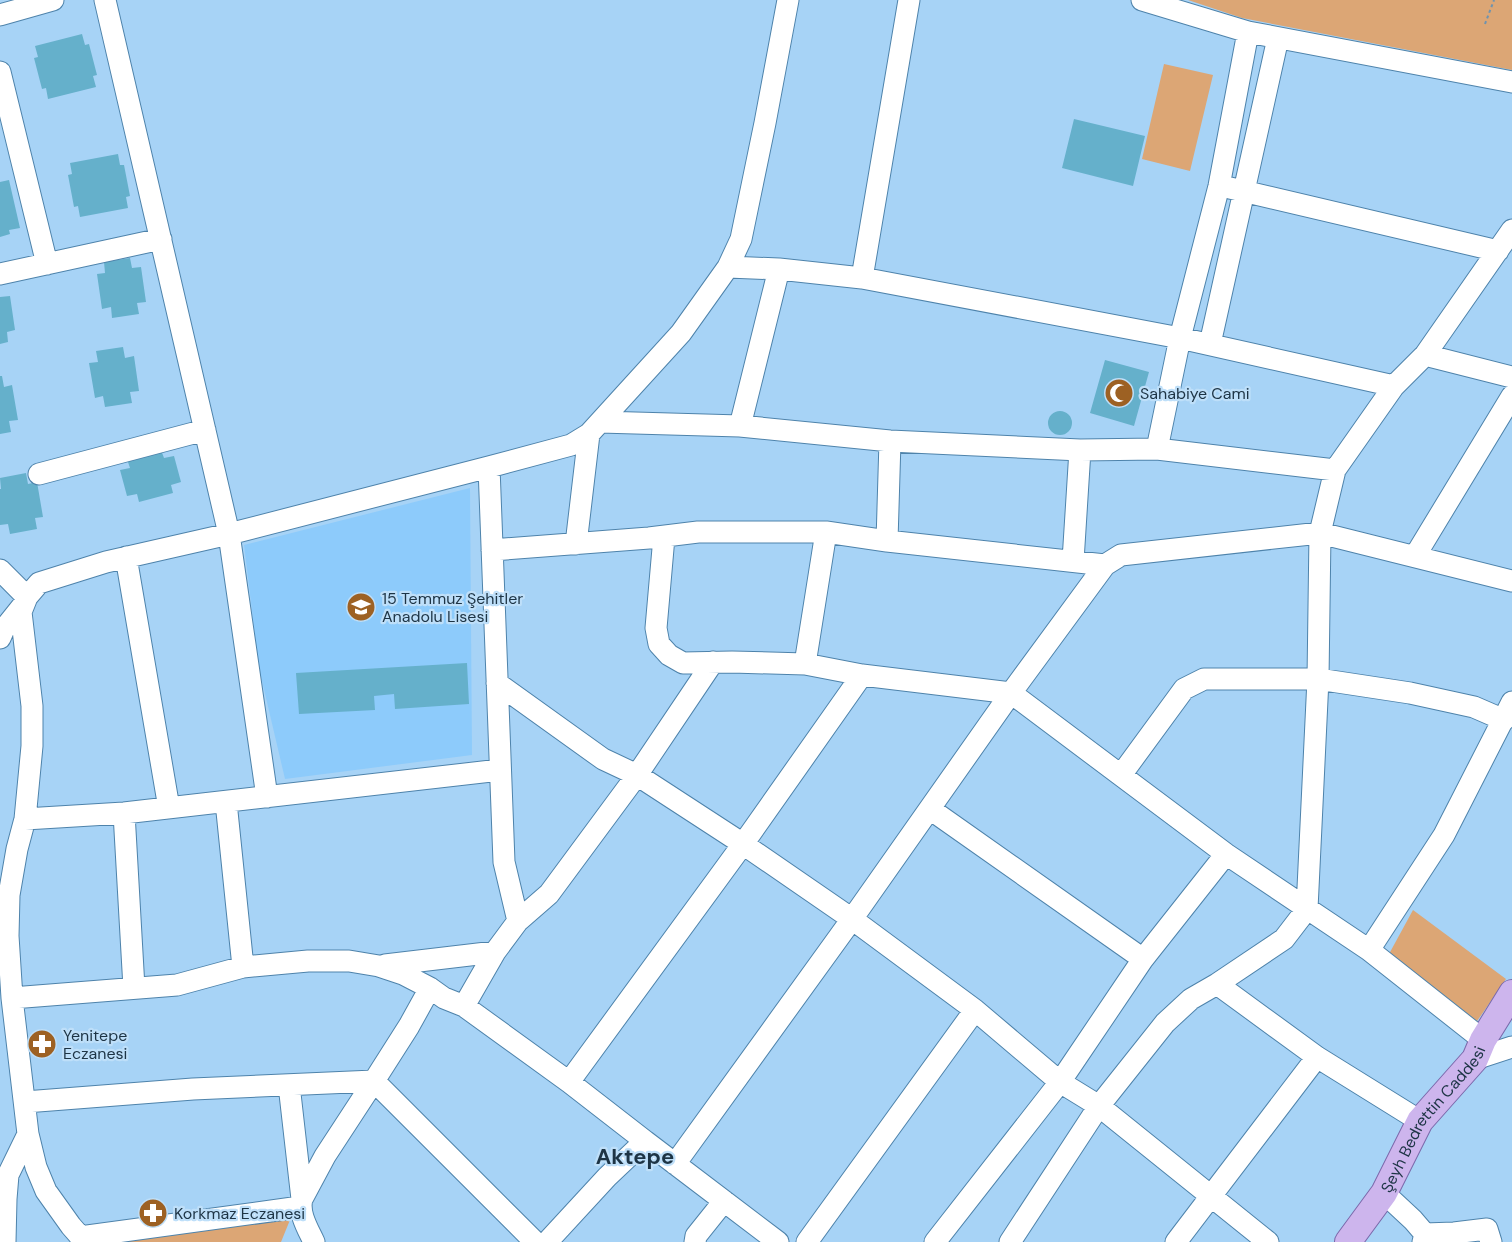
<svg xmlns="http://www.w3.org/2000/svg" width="1512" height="1242" viewBox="0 0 1512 1242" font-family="'DM Sans',sans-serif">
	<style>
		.built { fill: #8dcbfb }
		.green { fill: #dca675 }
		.building { fill: #65b0cb }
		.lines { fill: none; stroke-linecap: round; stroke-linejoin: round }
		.minor-casing { stroke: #4e83ab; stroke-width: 23 }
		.major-casing { stroke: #7a68aa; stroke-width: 28 }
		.path { stroke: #6f93ae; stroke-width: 2; stroke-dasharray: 3 3; stroke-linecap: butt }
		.minor { stroke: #fff; stroke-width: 21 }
		.major { stroke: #cdb5ed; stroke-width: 26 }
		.labels { text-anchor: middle; stroke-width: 4.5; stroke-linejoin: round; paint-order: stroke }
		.poi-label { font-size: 16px; fill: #1d3445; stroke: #bedff9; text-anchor: start }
		.street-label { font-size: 16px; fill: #1d3445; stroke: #bedff9 }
		.district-label { font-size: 22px; font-weight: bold; fill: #1d3445; stroke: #bedff9 }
	</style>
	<rect width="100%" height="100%" fill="#a7d3f6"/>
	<path class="built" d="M470,488l2,267 -187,24 -26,-111 -15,-123z"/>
	<path class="green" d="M1188,0h324v70l-270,-52z
		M1164,64l49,11 -23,96 -48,-12z
		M1413,910l93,69 -35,51 -88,-65z
		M292,1215l-11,27h-185z"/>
	<path class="building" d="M82,34l3,11 4,-1 8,31 -4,1 3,11 -48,12 -2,-11 -4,1 -8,-31 4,-1 -3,-11z
		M1074,119l71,17 -12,50 -71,-18z
		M118,154l2,11h4l6,31 -4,1 2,11 -48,9 -2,-11 -4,1 -6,-32 4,-1 -2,-11z
		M9,180l11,48 -11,2 1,4 -10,3v-55z
		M130,258l2,10 9,-1 5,35 -9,1 2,11 -27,4 -1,-11 -9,2 -5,-35 8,-1 -1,-11z
		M10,296l5,34 -8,2 1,10 -8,2v-47z
		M123,347l2,11 9,-2 5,35 -9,1 2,11 -27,4 -2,-11 -8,2 -6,-35 9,-1 -2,-11z
		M1105,360l44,12 -15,54 -44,-13z
		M0,376h2l2,11 8,-2 6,35 -9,1 2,11 -11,2z
		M1048 423a12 12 0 1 1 24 0a12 12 0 1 1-24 0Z
		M161,450l3,8 10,-2 7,26 -10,3 2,8 -34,9 -2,-8 -10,2 -7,-26 10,-2 -3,-9z
		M26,473l2,11 9,-2 6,35 -8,1 2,11 -27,5 -2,-10 -8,1v-36h1l-1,-11z
		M467,663l2,41 -74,5 -1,-15 -20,2 1,14 -76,4 -3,-41z"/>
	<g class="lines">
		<g class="minor-casing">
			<path id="minor" d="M105,0l124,534 38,263
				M1142,0l106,32 264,50
				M0,15l53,-15
				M0,72l47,192
				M1230,188l268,63
				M728,267l51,2 83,9 318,60 214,48
				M0,274l161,-35
				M862,278l47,-278
				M1210,344l68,-306
				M1425,355l87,22
				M600,422l140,4 150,15 190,9 77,-1 178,21
				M740,426l39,-157
				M1157,449l23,-111 39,-152 29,-154
				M39,474l166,-44
				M664,537l-8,91 3,16 10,11 14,8 49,-1 73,2 57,11 149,18 215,161 143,96 114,90
				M887,541l3,-100
				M576,544l13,-110
				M492,550l157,-12 49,-6h128l61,9 218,24
				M1415,556l97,-160
				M126,557l43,251
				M1073,561l7,-111
				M0,570l27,27
				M0,638l4,-9 20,-25
				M805,664l21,-132
				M497,683l106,76 34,16 106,69 109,75 123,91 85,72 39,24 169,136
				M1121,775l63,-86 20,-10h114l92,14 64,14 30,13
				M226,802l17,165
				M930,809l213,150
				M124,813l10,175
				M25,819l99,-6 376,-43
				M518,921l31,-27 88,-119 76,-113
				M1369,950l75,-115 68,-133
				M385,965l110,-13
				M1217,984l100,73 103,64
				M12,998l165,-13 66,-18 65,-6h41l30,5 24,8 27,14
				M464,1006l31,-54 23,-31 -14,-59 -15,-395
				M1475,1059l37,-12
				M569,1082l174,-238 119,-169
				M289,1085l13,114
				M25,1102l168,-13 181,-8 161,161
				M675,1164l177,-245 159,-226 94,-128 16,-10 199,-22 192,48
				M1384,1193l29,27 12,14
				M80,1237l220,-30
				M5,1242l1,-43 2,-24 20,-41
				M85,1242l-14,-16 -25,-35 -10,-24 -8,-33 -16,-136 -4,-62 1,-41 8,-46 8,-30 7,-73v-40l-11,-94 6,-15 12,-14 67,-21 123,-28 260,-67 82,-22 18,-11 92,-101 47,-66 13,-28 24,-116 23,-123
				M314,1242c-6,-13 -16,-29 -12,-43l23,-43 49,-75 35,-55 21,-38 14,10 20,8 105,76 76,59
				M547,1242l60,-65 38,-36 133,101
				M695,1242l1,-6 28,-35
				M807,1242l168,-232
				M935,1242l125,-160 83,-123 83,-105
				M1010,1242l89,-136 66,-83 26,-24 26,-15 67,-45 23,-30 11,-230 2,-146 15,-63 59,-84 31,-31 87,-125
				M1176,1242l141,-185
				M1423,1242l2,-8 29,-1 33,-4 4,13"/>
		</g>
		<g class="major-casing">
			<g id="major">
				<path id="s1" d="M1348,1242l36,-49 36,-72 55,-62 8,-19 29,-47"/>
			</g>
		</g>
		<path class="path" d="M1485,24l9,-24"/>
		<use href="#minor" class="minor"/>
		<use href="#major" class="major"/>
	</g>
	<defs>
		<g id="mosque-disc" transform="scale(1.5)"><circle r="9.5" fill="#9d6123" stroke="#bedff9"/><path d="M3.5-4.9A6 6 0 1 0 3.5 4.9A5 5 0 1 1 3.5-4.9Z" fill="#fff"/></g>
		<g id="school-disc" transform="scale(1.5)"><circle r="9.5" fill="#9d6123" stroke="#bedff9"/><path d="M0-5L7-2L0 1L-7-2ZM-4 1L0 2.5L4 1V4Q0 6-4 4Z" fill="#fff"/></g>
		<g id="pharmacy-disc" transform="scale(1.5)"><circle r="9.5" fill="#9d6123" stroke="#bedff9"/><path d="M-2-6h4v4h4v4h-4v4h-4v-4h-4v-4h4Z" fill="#fff"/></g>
	</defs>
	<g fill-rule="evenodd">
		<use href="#mosque-disc" x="1119" y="393"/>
		<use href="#school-disc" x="361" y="607"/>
		<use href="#pharmacy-disc" x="42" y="1044"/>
		<use href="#pharmacy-disc" x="153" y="1213"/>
	</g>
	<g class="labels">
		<g class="poi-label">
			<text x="1140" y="399">Sahabiye Cami</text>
			<text x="382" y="604">15 Temmuz Şehitler<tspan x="382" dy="18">Anadolu Lisesi</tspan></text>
			<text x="63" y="1041">Yenitepe<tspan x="63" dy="18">Eczanesi</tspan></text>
			<text x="174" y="1219">Korkmaz Eczanesi</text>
		</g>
		<g class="street-label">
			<text dy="6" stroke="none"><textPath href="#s1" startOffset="150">Şeyh Bedrettin Caddesi</textPath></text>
		</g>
		<g class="district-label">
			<text x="635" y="1164">Aktepe</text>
		</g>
	</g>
</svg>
